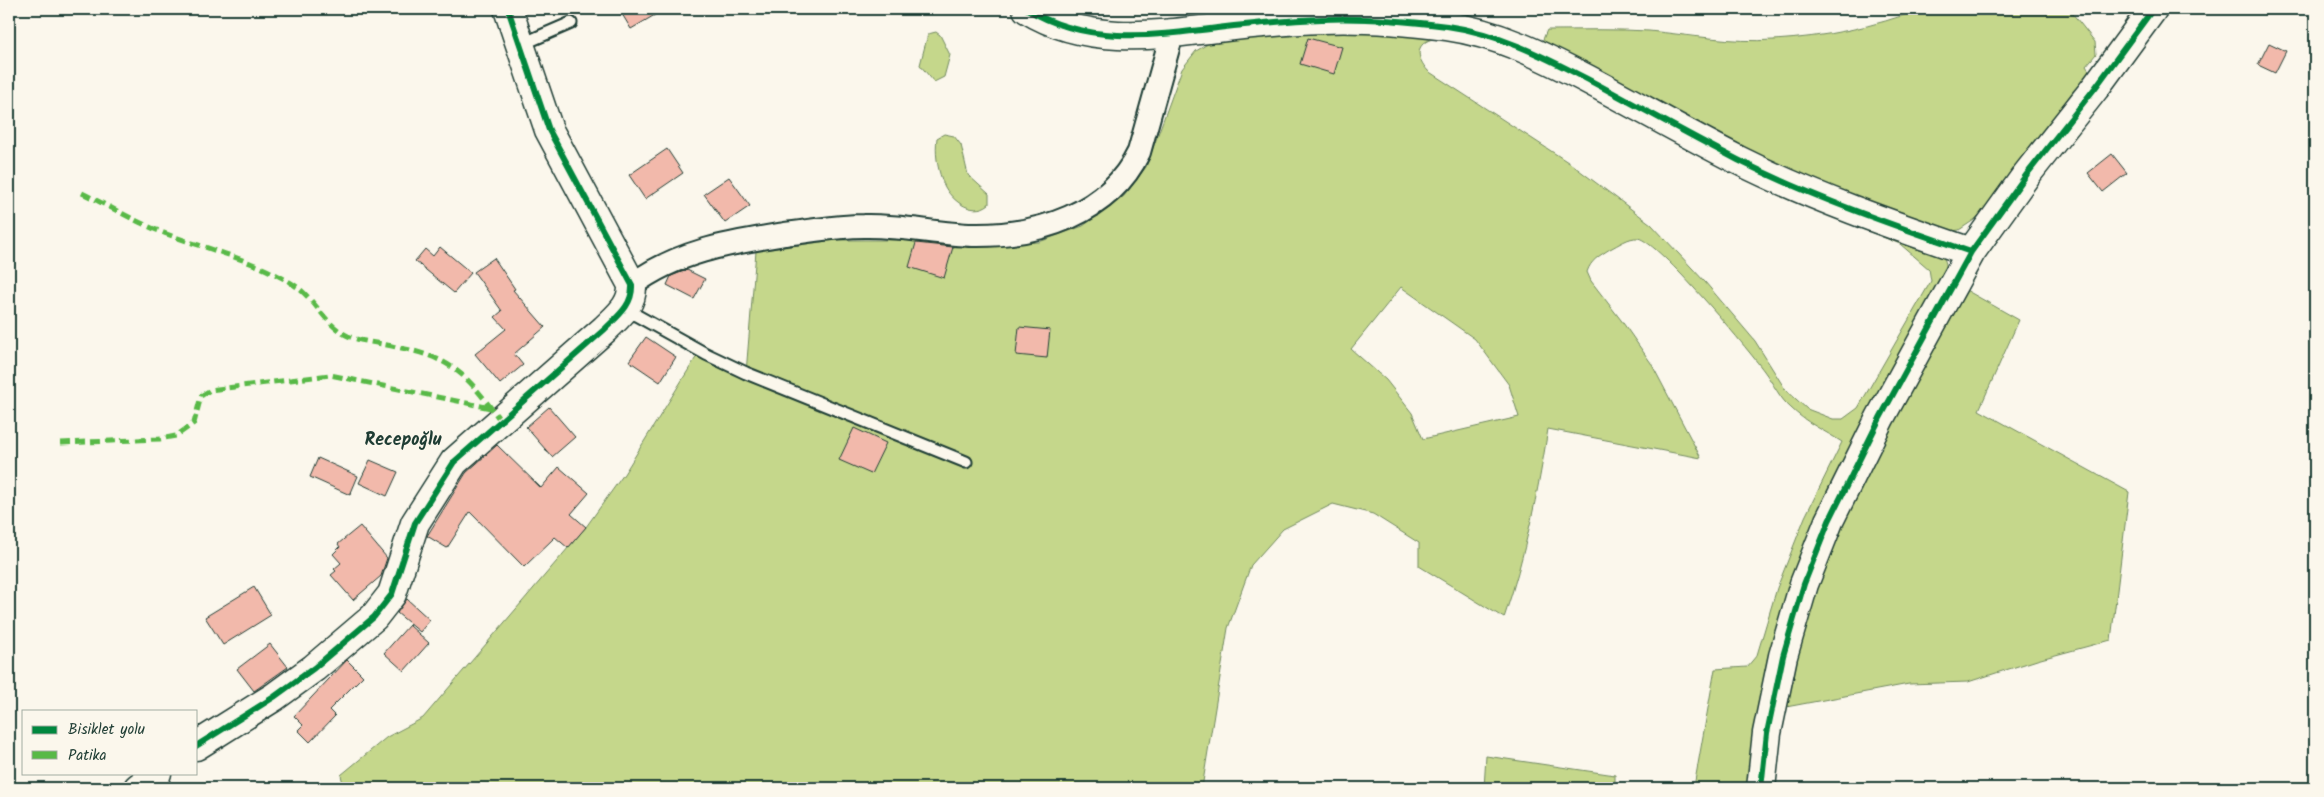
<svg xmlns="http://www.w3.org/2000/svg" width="2324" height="797" viewBox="0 0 2324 797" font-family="Kalam,sans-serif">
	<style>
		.green { fill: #c5d78b; stroke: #728a60; fill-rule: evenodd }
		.building { fill: #f2b9ab; stroke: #1f3d34 }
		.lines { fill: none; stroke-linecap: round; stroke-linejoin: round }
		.lane-casing { stroke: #1f3d34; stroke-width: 15 }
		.street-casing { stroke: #1f3d34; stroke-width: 26 }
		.secondary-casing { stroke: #1f3d34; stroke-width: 31 }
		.lane { stroke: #fbf7ec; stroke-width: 11 }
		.street { stroke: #fbf7ec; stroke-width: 22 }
		.secondary { stroke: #fbf7ec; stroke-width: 28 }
		.quiet { stroke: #58b947; stroke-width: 5; stroke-dasharray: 10 5; stroke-linecap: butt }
		.cycleway-casing { stroke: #fbf7ec; stroke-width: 9 }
		.cycleway { stroke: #00873e; stroke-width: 6 }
		.labels { text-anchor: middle; stroke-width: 4; stroke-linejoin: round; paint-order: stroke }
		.neighbourhood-label { font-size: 18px; font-weight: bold; fill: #1f3d34; stroke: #fbf7ec }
	</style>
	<rect width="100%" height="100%" fill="#fbf7ec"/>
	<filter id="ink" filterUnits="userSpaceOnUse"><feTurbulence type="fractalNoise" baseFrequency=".02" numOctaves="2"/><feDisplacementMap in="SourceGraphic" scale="10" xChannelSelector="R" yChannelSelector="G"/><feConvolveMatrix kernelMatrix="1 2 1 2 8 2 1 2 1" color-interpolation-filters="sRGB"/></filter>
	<g filter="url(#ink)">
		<path class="green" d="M1921,9h148l26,33 1,12 -10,12 4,6 -17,19 -82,112 -17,17 -15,10 -14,2 -164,-65 -240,-123 6,-14c34,0 68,-1 102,1 41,4 83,12 125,9 51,-3 100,-13 147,-31z
			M1300,29h72l64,9c-22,5 -20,19 -8,33l143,93 80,60 54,58 50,59 30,48 22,20 26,10h10l15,-11 73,-127 -2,-12 -29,-25 -106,-43 147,54c8,8 5,16 3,25l-93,169 -101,339h-50l-5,-7 20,-112 32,-2 10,-12 20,-67 28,-71 37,-75c-17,-11 -37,-20 -51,-34 -11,-9 -18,-25 -27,-37 -16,-22 -105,-129 -126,-133 -9,-1 -20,7 -28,11 -11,7 -19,11 -23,23l4,9 30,39 30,43 50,95 -153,-29c-10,64 -23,127 -44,189l-85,-52v-23l-46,-29 -40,-10 -50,25 -32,36 -23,63 -26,160h-858l-3,-13 46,-38 36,-19 163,-191 38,-53 76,-123 46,22 10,-122 79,-11h82l8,3 2,-4 26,8 86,-5 44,-16 41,-30 22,-29 36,-98 14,-18 15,-9zM1401,287l74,52 34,46 10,32 -96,22 -11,-26 -26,-33 -35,-31z
			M936,32l4,3 10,20 -6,22 -10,5 -14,-17 8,-31z
			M944,134l10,2 7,9 7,30 21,19v10c-17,14 -41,-5 -47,-24 -5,-14 -7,-28 -5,-42z
			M1964,289l55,31 -40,90 150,82 -18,148 -74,20 -69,22 -59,2 -123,23 14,-67 29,-91 55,-111z
			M1486,756l129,19v13h-131z"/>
		<path class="building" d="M619,9h46l-34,20z
			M1308,38l34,9 -8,27 -34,-10z
			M2269,43l17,8 -11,22 -17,-8z
			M667,149l16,24 -38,26 -16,-24z
			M2112,154l15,19 -24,19 -15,-19z
			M729,177l21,29 -25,17 -21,-29z
			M916,243l37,4 -9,31 -35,-11z
			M440,247l31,26 -17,20 -39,-32 10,-12 8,7z
			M494,258l21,31 -2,1 32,37 -31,27 9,11 -23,19 -25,-30 31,-25 -11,-12 7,-6 -28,-39z
			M687,270l18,9 -11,20 -27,-14 4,-9z
			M1019,327l31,3 -3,28 -31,-3z
			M646,337l30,20 -16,25 -31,-21z
			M549,407l26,30 -23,20 -26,-30z
			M854,428l32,15 -15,31 -32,-14z
			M497,445l44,43 18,-21 30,26 -18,21 15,13 -18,21 -13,-11 -31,30 -54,-55 -23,36 -20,-12 39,-63z
			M318,458l40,18 -8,19 -40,-18z
			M370,460l28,12 -11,24 -28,-13z
			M360,526l27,32 -6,18 -28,24 -22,-25 5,-4 -2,-2 7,-6 -8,-9 7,-7 -2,-3z
			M254,587l17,28 -48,30 -18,-28z
			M407,599l23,21 -10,12 -23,-19z
			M409,625l20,18 -25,28 -20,-18z
			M270,644l18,23 -34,24 -17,-22z
			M347,660l16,16 -34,34 6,6 -25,26 -12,-12 5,-5 -9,-9z"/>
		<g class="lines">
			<g class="lane-casing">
				<path id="lane" d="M520,45l51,-22
					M625,309l81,45 40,19 220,89"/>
			</g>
			<g class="street-casing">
				<path id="street" d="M632,285c45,-34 98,-42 153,-51 26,-3 52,-8 79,-8 37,-1 73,8 109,9 66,1 136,-21 166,-83l33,-118"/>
			</g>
			<g class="secondary-casing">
				<path id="secondary" d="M1027,9c58,36 125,27 190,19 35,-4 70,-8 105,-9 41,-2 85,2 125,7 50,7 96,30 140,53 51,27 100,55 151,81 74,37 154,65 233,92
					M196,746l78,-49 40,-29 60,-51 18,-23 23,-71 39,-61 151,-133c13,-13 28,-24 27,-44l-83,-155 -41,-121
					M138,788l19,-15
					M1761,788l6,-55 16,-77 21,-72 25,-63 51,-103 91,-166 56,-78 68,-86 58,-79"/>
			</g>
			<use href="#lane" class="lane"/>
			<use href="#street" class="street"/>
			<use href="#secondary" class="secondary"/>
			<path class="quiet" d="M82,193c27,13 54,29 82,40 42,16 88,26 127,50 24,14 33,42 57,53 14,6 33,7 48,11 57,11 71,28 104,73
				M61,443l99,-4 16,-3 18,-13 7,-27 9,-6 120,-15 161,33"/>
			<g class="cycleway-casing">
				<path id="cycleway" d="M1027,9c58,36 125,27 190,19 35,-4 70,-8 105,-9 41,-2 85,2 125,7 50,7 96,30 140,53 51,27 100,55 151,81 74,37 154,65 233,92
					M196,746l78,-49 40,-29 60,-51 18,-23 23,-71 39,-61 151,-133c13,-13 28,-24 27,-44l-83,-155 -41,-121
					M1761,788l6,-55 16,-77 21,-72 25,-63 51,-103 91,-166 56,-78 68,-86 58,-79"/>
			</g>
			<use href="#cycleway" class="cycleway"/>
		</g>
	</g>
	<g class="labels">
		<g class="neighbourhood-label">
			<text x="403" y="445">Recepoğlu</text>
		</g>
	</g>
	<rect width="2324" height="797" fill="none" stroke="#fbf7ec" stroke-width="30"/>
	<rect x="15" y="15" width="2294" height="767" fill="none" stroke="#1f3d34" stroke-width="2" filter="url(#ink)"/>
	<rect x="22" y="710" width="175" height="65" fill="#fbf7ec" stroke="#a3ada2"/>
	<rect x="32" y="726" width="25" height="8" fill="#00873e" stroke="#a3ada2"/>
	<text x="68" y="734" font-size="15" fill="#1f3d34">Bisiklet yolu</text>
	<rect x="32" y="751" width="25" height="8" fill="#58b947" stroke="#a3ada2"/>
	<text x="68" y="760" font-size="15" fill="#1f3d34">Patika</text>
</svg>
